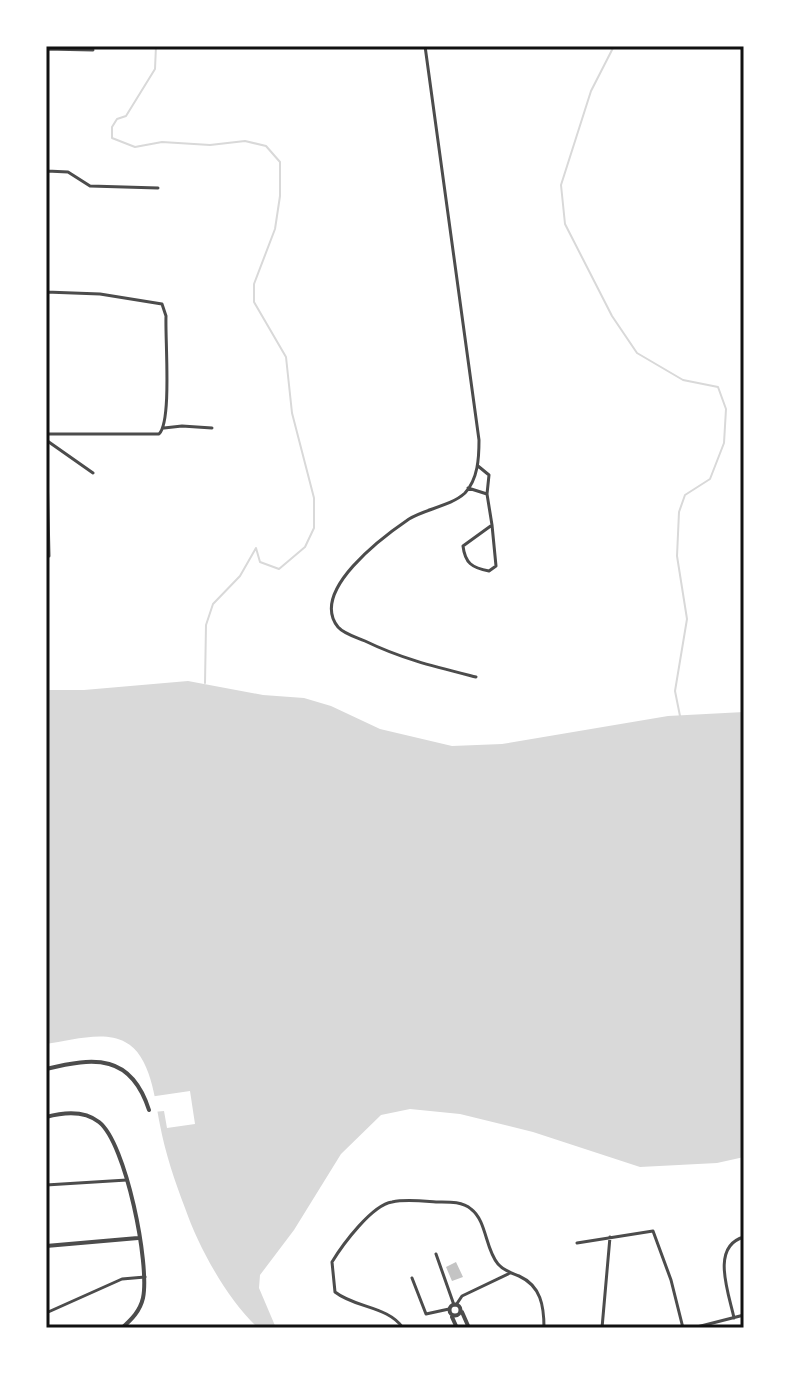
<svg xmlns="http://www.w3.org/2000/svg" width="790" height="1374" viewBox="0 0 790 1374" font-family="Arial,sans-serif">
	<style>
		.water { fill: #d9d9d9 }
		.pier { fill: #fff }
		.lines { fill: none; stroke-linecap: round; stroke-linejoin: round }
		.stream { stroke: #d9d9d9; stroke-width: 2 }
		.building { fill: #c4c4c4 }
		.minor { stroke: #4c4c4c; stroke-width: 3 }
		.tertiary { stroke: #4c4c4c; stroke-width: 4 }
		.neatline { fill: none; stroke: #111; stroke-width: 3 }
	</style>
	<rect width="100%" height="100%" fill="#fff"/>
	<path class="water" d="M188,681l75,14 41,3 27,8 49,23 72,17 50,-2 166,-28 76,-4v445l-27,6 -77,4 -107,-35 -73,-18 -50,-5 -29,6 -40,39 -47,76 -34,45 -1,13 17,40h-18c-31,-29 -59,-80 -73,-120 -10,-26 -20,-56 -25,-83 -5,-25 -9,-70 -35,-83 -21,-12 -56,-1 -79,2v-354h38z"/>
	<path class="pier" d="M190,1091l5,33 -28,4 -3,-17 -11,1 -4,-15z"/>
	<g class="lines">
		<path class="stream" d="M156,46l-1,23 -29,47 -9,3 -5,8v11l23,9 27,-5 48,3 35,-4 21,5 14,16v34l-5,33 -21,55v18l32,55 6,56 22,85v30l-9,19 -26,22 -19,-7 -4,-14 -16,28 -27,28 -7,21 -1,58
			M614,46l-23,45 -30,94 4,39 47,92 25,37 46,27 35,7 8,22 -2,34 -14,36 -25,16 -6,17 -2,44 10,63 -12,72 5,25"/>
	</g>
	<path class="building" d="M456,1262l7,15 -11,4 -6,-14z"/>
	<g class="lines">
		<path class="minor" d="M425,46l54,394c0,18 -1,39 -14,53 -14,13 -40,16 -56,26 -25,17 -100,72 -71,108 6,7 18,10 27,14 37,18 71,26 111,36
			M742,46l2,19
			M46,49l47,1
			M47,171l21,1 22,14 68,2
			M46,292l54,2 62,10 4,12c-1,23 6,106 -7,118h-113
			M164,428l18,-2 30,2
			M46,440l47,33
			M478,466l11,9 -2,19 5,31 -29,21c2,17 9,22 26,25l7,-5 -4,-41
			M468,488l19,6
			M46,556h3l-3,-130v-377
			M46,1185l81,-5
			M577,1243l76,-12 18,49 12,48
			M436,1254l18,51
			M412,1278l14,36 23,-5
			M456,1305l6,-9 48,-23
			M46,1313l76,-34 23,-2
			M734,1318c-5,-24 -24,-72 10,-81
			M403,1328c-15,-22 -48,-20 -68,-36l-3,-30c11,-18 40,-57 60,-60 14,-3 30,-1 44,0 12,0 26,-1 35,7 16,12 14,40 27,55 6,7 14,9 21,12 22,10 25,30 25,52
			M602,1328l8,-91
			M693,1328l51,-13"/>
		<path class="tertiary" d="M46,1069c49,-12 85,-15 103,41
			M46,1117c18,-5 38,-7 53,5 27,21 51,143 44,176 -3,13 -11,21 -21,30
			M46,1246l92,-8
			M449.5 1310a5.5 5.5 0 1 1 11 0a5.5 5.5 0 1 1-11 0Z
			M462,1312l7,16
			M452,1317l5,11"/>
	</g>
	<rect width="790" height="1374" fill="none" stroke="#ffffff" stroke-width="96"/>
	<rect x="48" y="48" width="694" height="1278" class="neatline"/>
</svg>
